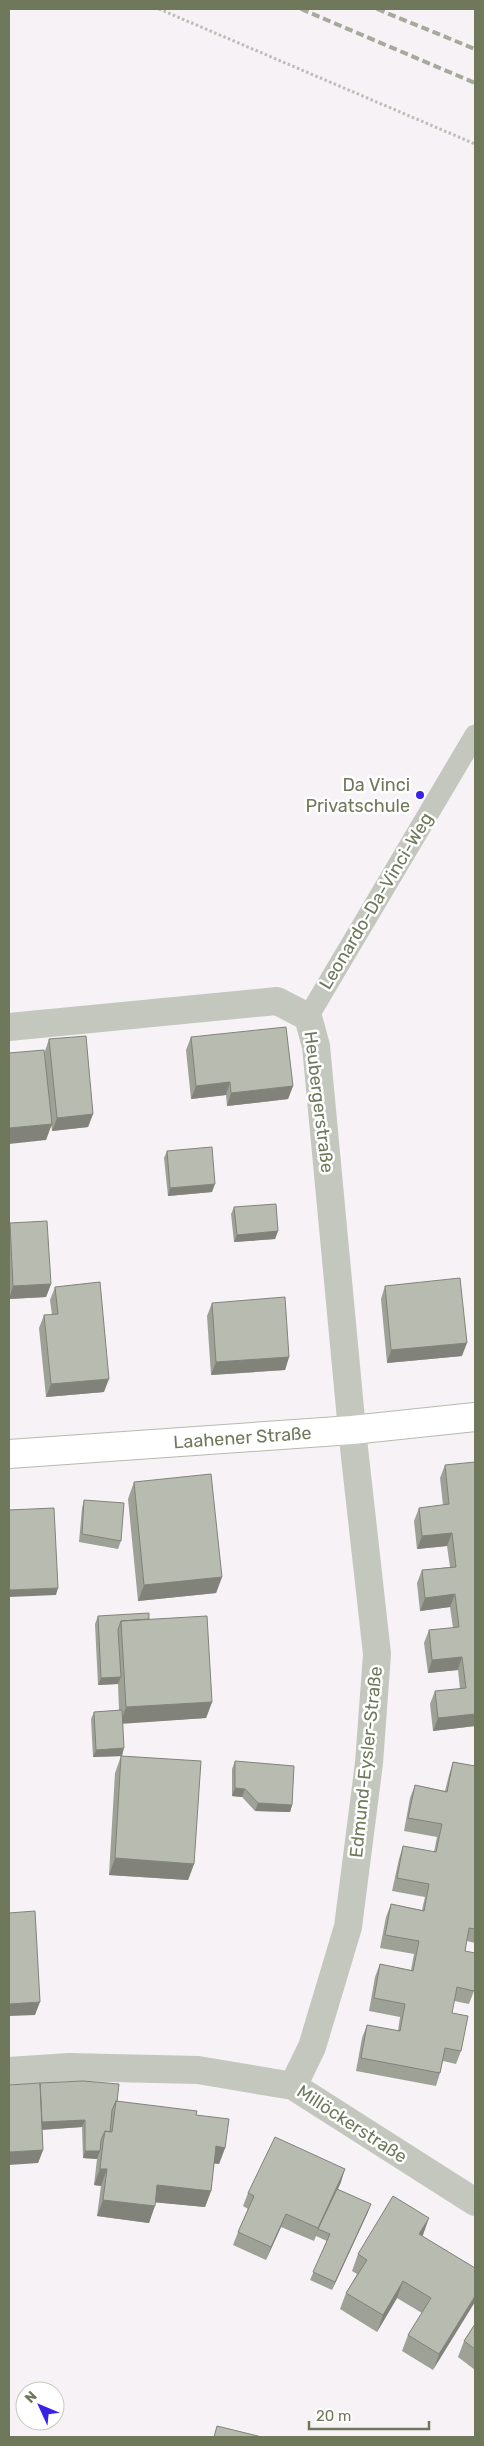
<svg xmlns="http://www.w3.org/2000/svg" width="484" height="2446" viewBox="0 0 484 2446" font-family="Rubik,sans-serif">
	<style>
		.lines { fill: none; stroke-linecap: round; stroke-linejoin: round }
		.secondary-casing { stroke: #b6baae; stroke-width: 30 }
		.path { stroke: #bbbdb6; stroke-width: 3; stroke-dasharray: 2.5 2.5; stroke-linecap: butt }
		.lane { stroke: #c4c7be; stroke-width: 21 }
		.street { stroke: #c4c7be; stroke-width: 28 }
		.secondary { stroke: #fff; stroke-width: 28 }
		.rail { stroke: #a5aa9b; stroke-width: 4; stroke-dasharray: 8 4; stroke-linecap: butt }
		.wall { fill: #9ea196 }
		.shaded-wall { fill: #81837a }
		.building { fill: #b8bbaf; stroke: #81837a }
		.poi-dot { fill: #3822e6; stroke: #fff; stroke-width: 2 }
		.labels { text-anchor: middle; stroke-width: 5; stroke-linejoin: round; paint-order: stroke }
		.poi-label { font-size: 18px; fill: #70785c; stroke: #fff; text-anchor: end }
		.street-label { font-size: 18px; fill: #70785c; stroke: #fff }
	</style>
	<rect width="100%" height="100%" fill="#f6f2f6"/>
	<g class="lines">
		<g class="secondary-casing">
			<g id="secondary">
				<path id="s1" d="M9,1454l343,-24 123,-13"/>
			</g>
		</g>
		<path class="path" d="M159,9l316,135"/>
		<path class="lane" d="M308,1017l167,-282"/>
		<path class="street" d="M9,1027l268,-26 31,16 8,29 36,384 25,224 -8,109 -21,164 -36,120 -19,39
			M9,2071l60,-4 129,3 95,16 182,116"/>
		<use href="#secondary" class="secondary"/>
		<path class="rail" d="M301,9l174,74
			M377,9l98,40"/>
	</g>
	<path class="wall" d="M191,1037l102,49 -5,13 -61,7 -1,-11 -35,4 -5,-49z
		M49,1039l44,75 -5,13 -36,4 -1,-7 -5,16 -1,-89z
		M167,1151l45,41 -44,4 -4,-38z
		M234,1207l44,24 -3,8 -41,3 -3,-28z
		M10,1223l41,61 -5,13 -37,2v-73z
		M385,1286l77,70 -75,7 -6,-64z
		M55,1287l49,105 -58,5 -7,-69 5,-13h8l-2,-15z
		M212,1303l77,54 -4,13 -74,5 -4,-59z
		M445,1465l30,261 -42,5 -3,-27 5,-13 25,-2 -2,-19 -30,3 -4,-30 5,-13 24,-2 -3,-21 -30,4 -3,-28 5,-13 28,-3 -3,-21 -30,3 -3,-28 5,-13 24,-3 -3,-27z
		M134,1482l88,95 -6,16 -78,8 -10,-102z
		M84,1500l37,41 -3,8 -39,-7 3,-34z
		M98,1616l51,3 63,83 -6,16 -83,5 -1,33 -29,1 -2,-38 3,-7 25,-2 -1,-26 -20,1 -3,-61z
		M121,1756l73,108 -6,16 -79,-5 6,-102z
		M235,1761l57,44 -2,7 -35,-1 -13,-14 -10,-1v-27z
		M453,1762l22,4v177l-8,-2 -2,10 9,40 -5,13 -15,-3 -2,12 9,38 -5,13 -13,-3 -3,12 -4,13 -80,-15 6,-33 5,-13 31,6 2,-14 -31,-6 6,-34 5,-13 31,6 3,-16 -34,-6 6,-31 5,-13 31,6 3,-13 -33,-6 7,-32 4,-13 31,6 3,-15 -33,-6 6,-33 5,-13 30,6 4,-16z
		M9,2085l108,17 79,13 29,33 -6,16 -5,-1 -3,28 -6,16 -50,-5 -6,21 -52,-7 4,-30 -7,-1 3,-26 -14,-1 -1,-31 -40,3 1,20 -5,13z
		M341,2182l-3,7 30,23 -36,78 -22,-10 17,-39 -11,-5 -2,5 -33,-14 -15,33 -33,-15 5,-13 10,-23 -5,-3 5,-13z
		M422,2236l53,32 -42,102 -31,-19 6,-16 14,-22 -25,-15 -20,34 -37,-23 6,-16 11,-19 -5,-3 6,-17z
		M475,2324v46l-17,-13 6,-16z"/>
	<path class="shaded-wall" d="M230,1082l-4,13 -35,4 5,-13z
		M293,1086l-5,13 -61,7 4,-13z
		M93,1114l-5,13 -36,4 5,-13z
		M52,1124l-6,16 -37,4v-16z
		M215,1184l-3,8 -44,4 2,-8z
		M278,1231l-3,8 -41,3 3,-7z
		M51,1284l-5,13 -37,2 4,-13z
		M467,1343l-5,13 -75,7 4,-13z
		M289,1357l-4,13 -74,5 5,-13z
		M109,1379l-5,13 -58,5 5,-13z
		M452,1533l-5,13 -30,3 5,-13z
		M222,1577l-6,16 -78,8 6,-16z
		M58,1588l-2,7 -47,2v-7z
		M455,1594l-5,13 -30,4 5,-13z
		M462,1657l-4,13 -30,3 4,-13z
		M121,1677l-3,7 -20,1 3,-7z
		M212,1702l-6,16 -86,6 6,-17z
		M475,1714v12l-42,5 5,-13z
		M124,1748l-2,8 -29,1 3,-7z
		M235,1788l10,1 -3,8 -10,-1z
		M258,1803l34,2 -2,7 -35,-1z
		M115,1858l79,6 -6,16 -79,-5z
		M40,2002l-5,13 -26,1v-12z
		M85,2120l-3,7 -45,3 2,-8z
		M216,2146l9,2 -6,16 -9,-1z
		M43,2150l-5,13 -29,2v-13z
		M85,2151h15l-3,8 -14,-1z
		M100,2169h7l-6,17 -7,-1z
		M345,2169l-4,13 -22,47h-1l-4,12 4,-13z
		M157,2185l54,6 -6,16 -54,-5z
		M103,2200l52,6 -6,17 -52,-7z
		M371,2204l-3,8 -36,78 3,-8z
		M286,2214l-5,13 -15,33 5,-13z
		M429,2218l-6,17 -10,15 6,-16z
		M403,2281l-6,17 -20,34 6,-17z
		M475,2296v6l-42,68 6,-16z"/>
	<path class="building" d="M286,1027l7,59 -62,7 -1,-11 -34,4 -5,-49z
		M86,1036l7,78 -36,4 -8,-79z
		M44,1050l8,74 -43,4v-75z
		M212,1147l3,37 -45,4 -3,-37z
		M276,1204l2,27 -41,4 -3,-28z
		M47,1221l4,63 -38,2 -3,-63z
		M460,1278l7,65 -76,7 -6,-64z
		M100,1282l9,97 -58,5 -7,-69 14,-1 -3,-27z
		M285,1297l4,60 -73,5 -4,-59z
		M475,1462v252l-37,4 -3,-27 31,-3 -4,-31 -30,3 -3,-30 30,-3 -4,-33 -30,4 -3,-28 34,-3 -4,-34 -30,3 -3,-28 30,-4 -4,-39z
		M211,1474l11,103 -78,8 -10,-103z
		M84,1500l40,3 -3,38 -39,-7z
		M54,1508l4,80 -49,2v-80z
		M149,1613v6l-28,2 -3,9 3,47 -20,1 -3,-62z
		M207,1616l5,86 -86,5 -5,-86z
		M122,1710l2,38 -28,2 -2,-38z
		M121,1756l80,5 -7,103 -79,-6z
		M235,1761l59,5 -2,39 -34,-2 -13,-14 -10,-1z
		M453,1762l22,4v163l-6,-1 -4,23 10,2v33l-1,5 -17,-4 -5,26 16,3 -7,35 -16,-3 -5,25 -79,-15 6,-33 33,6 5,-27 -31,-6 6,-34 33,7 6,-30 -34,-6 6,-31 33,7 5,-27 -32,-6 6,-32 33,6 6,-28 -34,-6 7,-33 32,7z
		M35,1911l5,91 -31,2v-91z
		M83,2081l36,3 -2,18 -1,-1 -4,9 -2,22 -5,-1 -4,9 -1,11h-15v-31l-43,2 -2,-39z
		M40,2083l3,67 -34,2v-67z
		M116,2101l81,10 -1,4 33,4 -4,29 -9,-2 -5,45 -54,-6 -2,21 -52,-6 4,-31h-7l3,-26 2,-12 7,1z
		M275,2137l70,32 -27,59 -32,-14 -15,33 -33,-15 16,-36 -6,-3z
		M337,2189l34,15 -36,78 -22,-10 17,-38 -12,-5z
		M393,2196l36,22 -10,16 56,34v28l-36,58 -31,-19 23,-37 -28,-17 -20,34 -37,-22 21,-33 -9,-6z
		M475,2324v25l-11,-8z
		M217,2426l45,11h-48z"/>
	<circle class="poi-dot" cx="420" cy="795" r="5"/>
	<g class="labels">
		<g class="poi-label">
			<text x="410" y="791">Da Vinci<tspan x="410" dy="21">Privatschule</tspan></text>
		</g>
		<g class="street-label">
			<text transform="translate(376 901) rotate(-59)" y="6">Leonardo-Da-Vinci-Weg</text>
			<text transform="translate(319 1102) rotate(83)" y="6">Heubergerstraße</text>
			<text dy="6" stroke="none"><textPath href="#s1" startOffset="234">Laahener Straße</textPath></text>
			<text transform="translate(366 1762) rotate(-84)" y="6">Edmund-Eysler-Straße</text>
			<text transform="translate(352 2124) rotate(33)" y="6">Millöckerstraße</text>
		</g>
	</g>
	<rect width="484" height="2446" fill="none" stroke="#70785c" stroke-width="20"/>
	<g transform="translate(40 2406) rotate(314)"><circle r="24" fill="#ffffff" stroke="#c6c9be"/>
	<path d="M0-4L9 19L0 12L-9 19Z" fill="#3822e6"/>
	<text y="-8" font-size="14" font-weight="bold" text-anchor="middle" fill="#70785c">N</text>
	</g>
	<path d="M309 2421v8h120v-8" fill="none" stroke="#70785c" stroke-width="2.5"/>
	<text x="316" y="2421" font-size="15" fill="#70785c" stroke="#ffffff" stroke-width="4" paint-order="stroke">20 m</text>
</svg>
